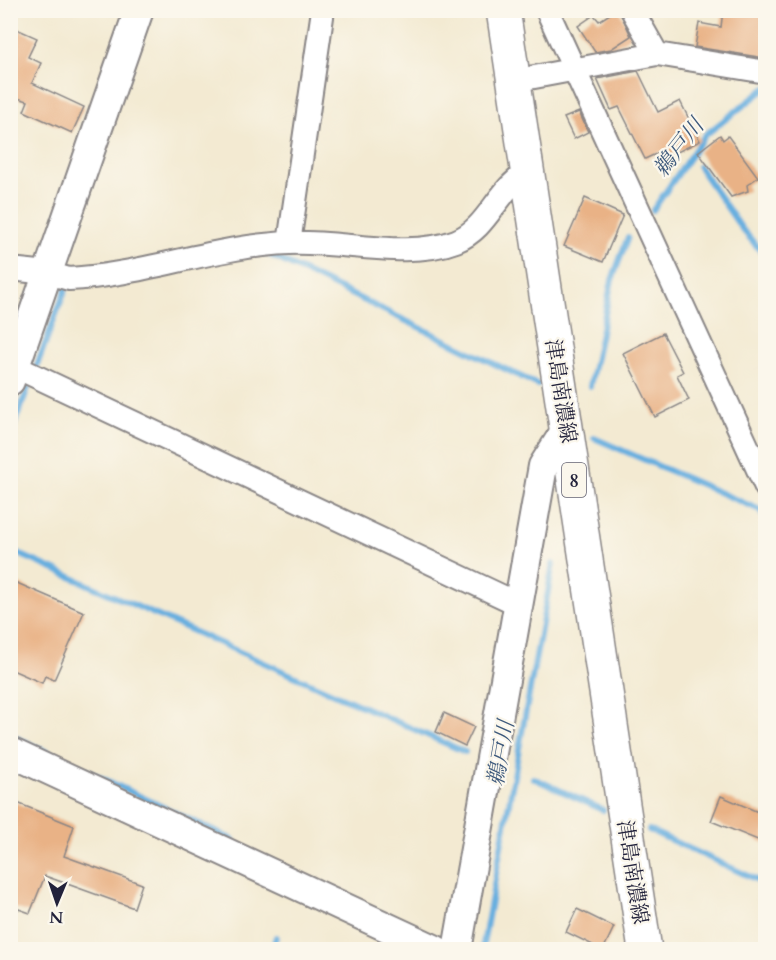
<svg xmlns="http://www.w3.org/2000/svg" width="776" height="960" viewBox="0 0 776 960" font-family="Cardo,'Noto Serif JP',serif">
	<style>
		.lines { fill: none; stroke-linecap: round; stroke-linejoin: round }
		.stream { stroke: #67afdf; stroke-width: 6 }
		.building { fill: #e9b286 }
		.minor-casing { stroke: #8a8686; stroke-width: 26 }
		.tertiary-casing { stroke: #8a8686; stroke-width: 32 }
		.primary-casing { stroke: #8a8686; stroke-width: 36 }
		.minor { stroke: #fff; stroke-width: 22 }
		.tertiary { stroke: #fff; stroke-width: 28 }
		.primary { stroke: #fff; stroke-width: 33 }
		.labels { text-anchor: middle; stroke-width: 4.5; stroke-linejoin: round; paint-order: stroke }
		.shield { fill: #fbf7ec; stroke: #636270; stroke-width: 1.5 }
		.shield-label { font-size: 20px; font-weight: bold; fill: #22223b }
		.street-label { font-size: 21px; fill: #22223b; stroke: #fbf7ec }
		.water-label { font-size: 22px; font-style: italic; fill: #3e5a7d; stroke: #fbf7ec }
	</style>
	<rect width="100%" height="100%" fill="#fbf7ec"/>
	<filter id="ink" filterUnits="userSpaceOnUse"><feTurbulence type="fractalNoise" baseFrequency=".0167" numOctaves="2"/><feDisplacementMap in="SourceGraphic" scale="12" xChannelSelector="R" yChannelSelector="G"/><feConvolveMatrix kernelMatrix="1 2 1 2 8 2 1 2 1" color-interpolation-filters="sRGB"/></filter>
	<filter id="wash" filterUnits="userSpaceOnUse"><feTurbulence type="fractalNoise" baseFrequency=".008" numOctaves="4" result="noise"/><feDisplacementMap in="SourceGraphic" scale="24" xChannelSelector="R" yChannelSelector="G"/><feGaussianBlur stdDeviation="1.35" result="paint"/><feColorMatrix in="noise" values="0 0 0 0 0 0 0 0 0 0 0 0 0 0 0 0 0 1.4 0 .05"/><feComposite in="paint" operator="in"/></filter>
	<g filter="url(#wash)">
		<rect width="100%" height="100%" fill="#f3ead2"/>
		<g class="lines">
			<path class="stream" d="M699,167l43,62 24,28
				M653,210l52,-75 61,-47
				M266,253l272,132
				M36,368l31,-83 3,-1
				M590,386l22,-106 16,-43
				M10,436l18,-48
				M594,438l166,72 6,11
				M10,550l455,202
				M10,735l223,105
				M533,778l70,32
				M649,830l117,54
				M272,950l4,-13
				M482,950l71,-386"/>
		</g>
		<g id="blocks">
			<path class="building" d="M616,10h3l12,26 -20,13 -16,3 -17,-26 16,-11 5,6z
				M723,10h42v48l-70,-11 4,-24 22,4z
				M10,26l27,12 -9,19 13,6 -9,20 52,24 -12,26 -48,-22 4,-10 -18,-5z
				M638,71l20,41 22,-11 20,40 -35,17 -3,-7 -17,8 -26,-52 -8,3 -14,-31z
				M579,112l9,20 -14,7 -10,-21z
				M720,135l3,5 5,-4 30,41 -11,8 1,6 -17,6 -33,-45z
				M585,198l38,17 -20,47 -39,-16z
				M663,333l20,39 -6,3 12,25 -34,17 -32,-64z
				M10,580l74,32 -30,68 -9,-4 -3,7 -32,-14z
				M444,713l30,14 -9,19 -29,-14z
				M721,796l44,19v28l-54,-22z
				M10,800l64,26 -10,30 78,28 -8,24 -89,-32 -15,37 -20,-7z
				M577,909l37,18 -11,23 -37,-18z"/>
		</g>
	</g>
	<g filter="url(#ink)">
		<use href="#blocks" fill-opacity="0" stroke="#8a8686" stroke-width="1.5"/>
		<g class="lines">
			<g class="minor-casing">
				<path id="minor" d="M547,10l219,477
					M632,10l25,44
					M513,81l144,-27 109,18
					M289,243l34,-233
					M10,269l38,4 21,6c74,-4 145,-33 220,-36 51,-3 118,17 167,-2 33,-13 41,-52 71,-68
					M16,367l502,237"/>
			</g>
			<g class="tertiary-casing">
				<path id="tertiary" d="M10,381l129,-371
					M10,752l426,198
					M457,950l86,-484 24,-38"/>
			</g>
			<g class="primary-casing">
				<path id="primary" d="M503,10l142,940"/>
			</g>
			<use href="#minor" class="minor"/>
			<use href="#tertiary" class="tertiary"/>
			<use href="#primary" class="primary"/>
		</g>
	</g>
	<g class="labels">
		<rect class="shield" x="562" y="463" width="24" height="34" rx="4.5"/>
		<g class="shield-label">
			<text x="574" y="487">8</text>
		</g>
		<g class="street-label">
			<text transform="translate(561 391) rotate(81)" y="7">津島南濃線</text>
			<text transform="translate(633 872) rotate(81)" y="7">津島南濃線</text>
		</g>
		<g class="water-label">
			<text transform="translate(678 147) rotate(-52)" y="8">鵜戸川</text>
			<text transform="translate(500 753) rotate(-80)" y="8">鵜戸川</text>
		</g>
	</g>
	<rect width="776" height="960" fill="none" stroke="#fbf7ec" stroke-width="36"/>
	<g transform="translate(57 903) rotate(182)" stroke="#fbf7ec" stroke-width="4.5" paint-order="stroke">
	<path d="M0-4.5L10 22L0 15L-10 22Z" fill="#22223b"/>
	<text y="-9" font-size="16" font-weight="bold" text-anchor="middle" fill="#22223b">N</text>
	</g>
</svg>
